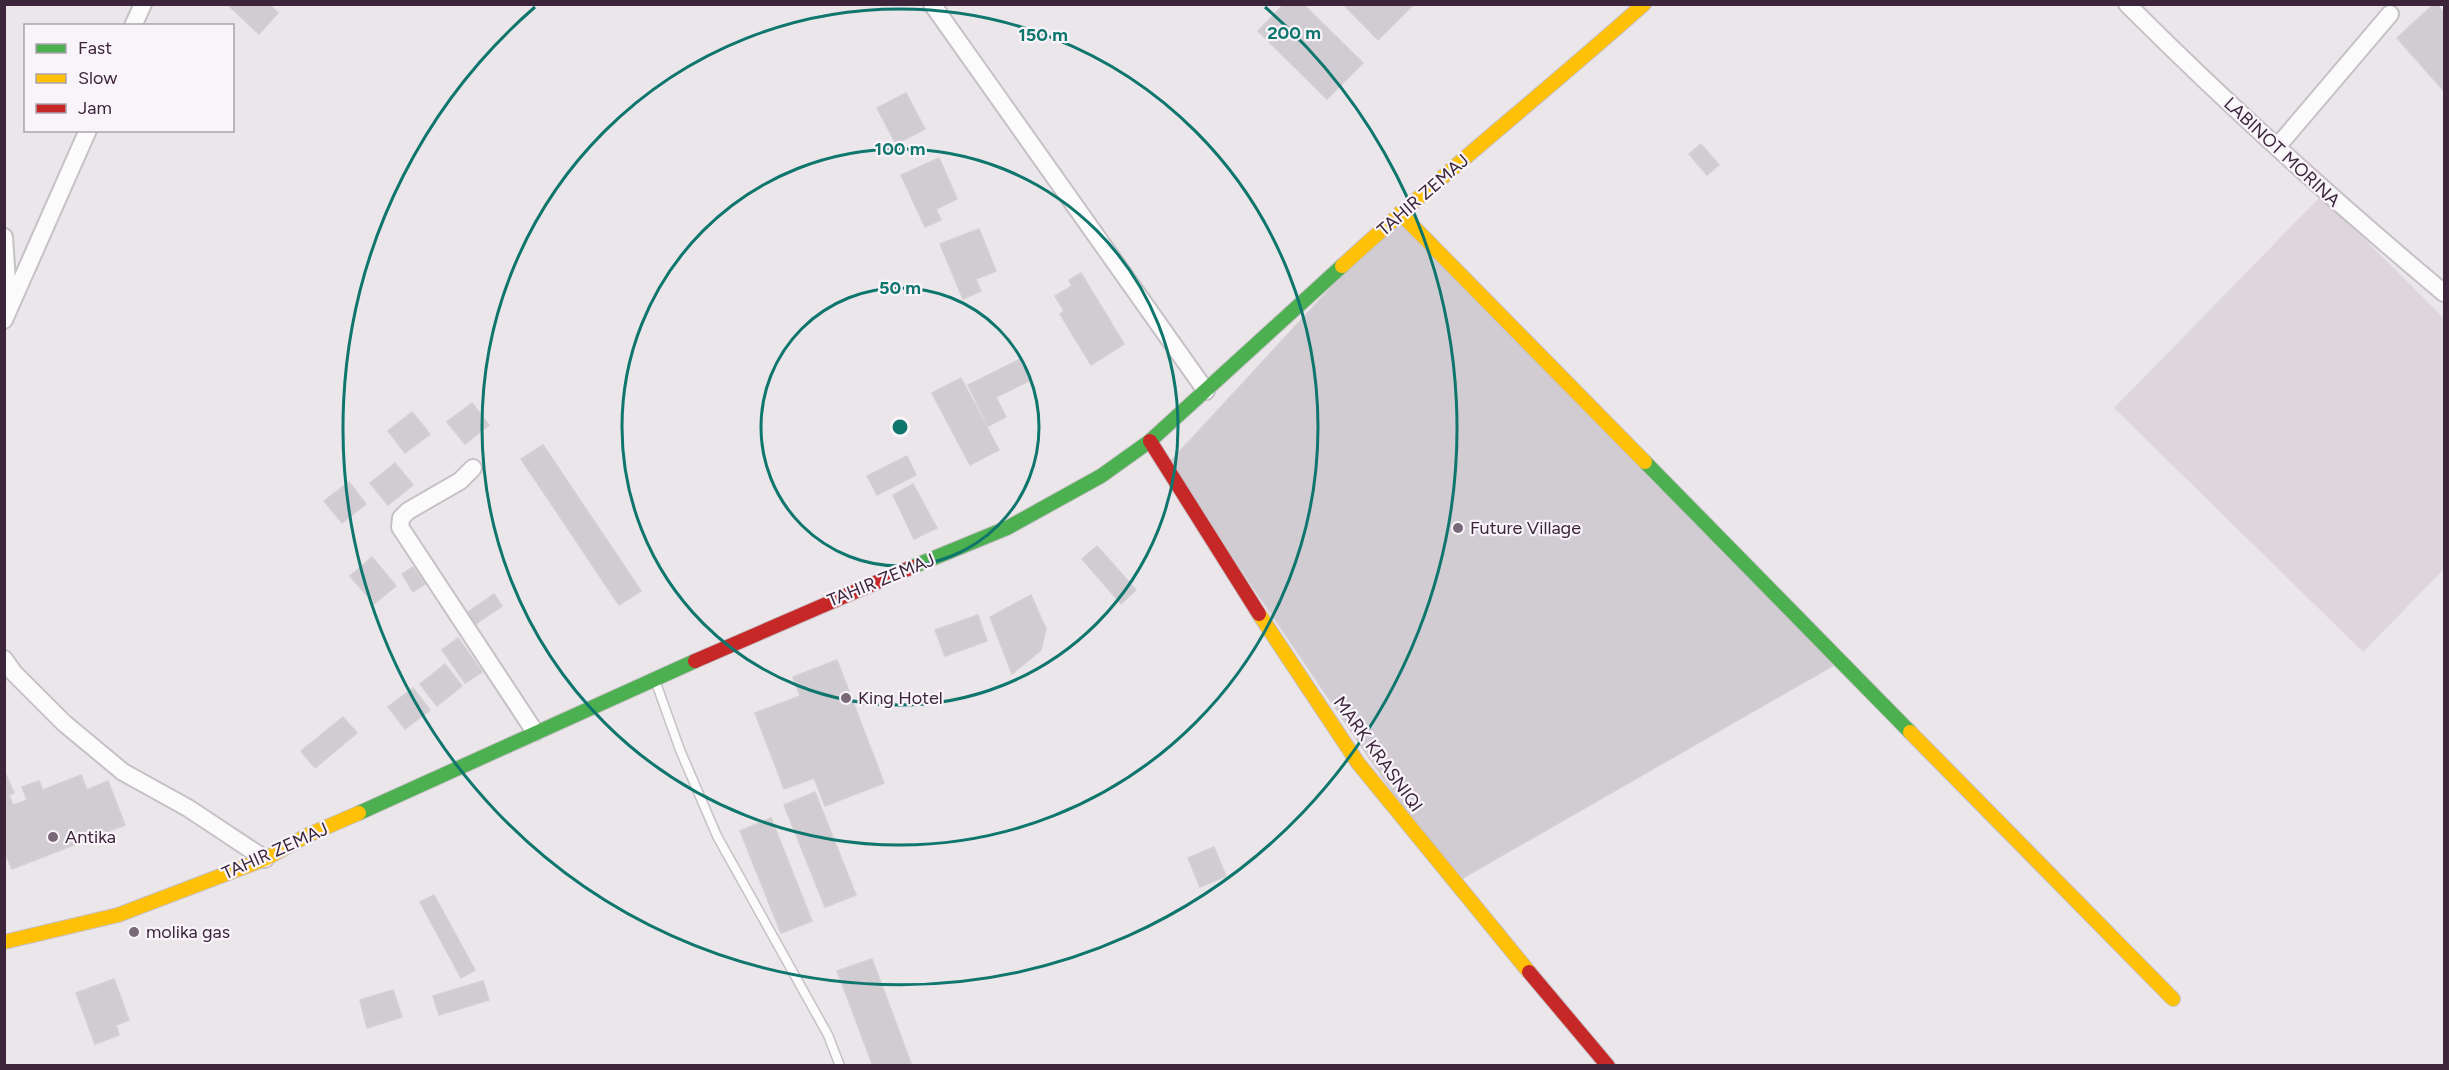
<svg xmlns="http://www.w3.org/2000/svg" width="2449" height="1070" viewBox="0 0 2449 1070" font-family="Figtree,sans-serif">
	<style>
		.built { fill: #ddd6dd }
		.building { fill: #d1ccd2; stroke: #d3cfd3; stroke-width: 1.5 }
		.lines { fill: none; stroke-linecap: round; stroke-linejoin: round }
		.lane-casing { stroke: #c6c1c6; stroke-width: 11 }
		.street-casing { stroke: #c6c1c6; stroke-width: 20 }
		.fast-casing { stroke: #c6c0c6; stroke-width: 16 }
		.slow-casing { stroke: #c6c0c6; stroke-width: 16 }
		.jam-casing { stroke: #c6c0c6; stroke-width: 16 }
		.lane { stroke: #fcfbfc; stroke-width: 8 }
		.street { stroke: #fcfbfc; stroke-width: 16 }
		.fast { stroke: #4caf50; stroke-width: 14 }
		.slow { stroke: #ffc107; stroke-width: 14 }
		.jam { stroke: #c62828; stroke-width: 14 }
		.ring { fill: none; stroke: #0f766e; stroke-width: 3 }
		.poi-dot { fill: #796978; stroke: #f8f4f9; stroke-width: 2 }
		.labels { text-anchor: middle; stroke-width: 4.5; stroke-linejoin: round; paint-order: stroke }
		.street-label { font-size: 18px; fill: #3c253b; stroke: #f8f4f9 }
		.poi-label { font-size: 18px; fill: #3c253b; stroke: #f8f4f9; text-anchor: start }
		.centre { fill: #0f766e; stroke: #f8f4f9; stroke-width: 3 }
		.ring-label { font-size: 18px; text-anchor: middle; font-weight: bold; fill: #0f766e; stroke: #f8f4f9; stroke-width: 4.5; stroke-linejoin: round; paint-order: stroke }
	</style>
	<rect width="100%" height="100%" fill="#eae6ea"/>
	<path class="built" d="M2321,196l123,122v251l-81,83 -249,-244z"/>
	<path class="building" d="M227,4h42l9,9 -19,21z
		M1284,4h19l60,59 -36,36 -69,-68z
		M1343,4h71l-36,36z
		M2434,4h3l7,9v78l-47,-53z
		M906,93l19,36 -29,15 -19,-36z
		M1701,144l18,21 -12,10 -18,-21z
		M939,158l18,41 -21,10 5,11 -16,7 -24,-52z
		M1400,213l441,448 -387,222 -285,-420z
		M979,229l17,42 -20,8 5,12 -18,8 -23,-55z
		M1081,273l43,71 -33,21 -31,-51 4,-3 -9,-15 17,-10 -3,-6z
		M1020,359l11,21 -35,17 10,20 -18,9 -20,-41z
		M961,378l38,72 -29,15 -38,-72z
		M472,403l17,22 -24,19 -18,-22z
		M412,412l18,22 -25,19 -17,-22z
		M543,445l98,146 -22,14 -98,-146z
		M907,456l9,19 -39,20 -10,-19z
		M395,463l18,22 -25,20 -18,-22z
		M349,482l17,22 -24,19 -18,-22z
		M913,484l24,44 -23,11 -21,-44z
		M1097,546l39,44 -15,14 -39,-45z
		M372,557l24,29 -22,18 -24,-28z
		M413,567l12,17 -12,8 -11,-18z
		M494,594l8,12 -29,20 -8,-12z
		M1031,595l15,34 -5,21 -29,24 -22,-57z
		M978,615l9,26 -42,15 -10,-26z
		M458,638l24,34 -17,11 -23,-33z
		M837,660l47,123 -59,23 -11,-28 -30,11 -29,-76 45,-17 -7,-19z
		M445,664l17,22 -25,20 -17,-22z
		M413,688l17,22 -25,19 -17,-22z
		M343,717l14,16 -42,35 -14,-17z
		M4,775h2l8,18 -5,2 4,10 14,-5 -5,-13 17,-6 4,9 38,-15 6,15 21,-9 17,44 -113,44 -8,-19z
		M815,792l41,103 -31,12 -41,-102z
		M771,818l41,103 -31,12 -41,-102z
		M1214,847l12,29 -26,11 -12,-29z
		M434,895l41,75 -14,8 -41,-76z
		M872,959l40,107h-39l-36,-95z
		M114,979l15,41 -13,5 3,10 -24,9 -19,-51z
		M483,981l6,19 -50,15 -6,-19z
		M393,990l9,27 -35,11 -7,-28z"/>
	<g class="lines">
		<g class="lane-casing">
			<path id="lane" d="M655,680l25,70 37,86 111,199 12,31"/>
		</g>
		<g class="street-casing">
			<path id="street" d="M932,4l274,387
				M2127,4c102,102 207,197 317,289
				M133,26l10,-22
				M2277,147l113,-133
				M4,237l5,72
				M4,320l84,-190
				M473,468l-13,13 -52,30 -7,7 -1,9 135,205
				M4,659l10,14 50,50 59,49 65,36 77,51"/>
		</g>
		<g class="fast-casing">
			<path id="fast" d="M1645,462l265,270
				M912,567l95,-39 94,-52 49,-35 192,-175
				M359,813l336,-152"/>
		</g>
		<g class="slow-casing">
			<path id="slow" d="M1400,213l245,249
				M1342,266c98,-90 202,-173 302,-262
				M1259,614l99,149 171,209
				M1910,732l263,267
				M4,942l114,-27 147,-56 43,-24 51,-22"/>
		</g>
		<g class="jam-casing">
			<path id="jam" d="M1150,441l109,173
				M695,661l217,-94
				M1529,972l79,94"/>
		</g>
		<use href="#lane" class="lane"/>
		<use href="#street" class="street"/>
		<use href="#fast" class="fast"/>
		<use href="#slow" class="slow"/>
		<use href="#jam" class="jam"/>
	</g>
	<g class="ring">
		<circle cx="900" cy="427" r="139"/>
		<circle cx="900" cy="427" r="278"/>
		<circle cx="900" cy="427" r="418"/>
		<path d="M1265 7A557 557 0 1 1 535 7"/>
	</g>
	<g class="poi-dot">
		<circle cx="1458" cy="528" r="6"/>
		<circle cx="846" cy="698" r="6"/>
		<circle cx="53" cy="837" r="6"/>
		<circle cx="134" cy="932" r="6"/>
	</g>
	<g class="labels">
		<g class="street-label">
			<text transform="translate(2282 152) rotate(43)" y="6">LABINOT MORINA</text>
			<text transform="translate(1423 195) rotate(-41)" y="6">TAHIR ZEMAJ</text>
			<text transform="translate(881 580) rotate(-22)" y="6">TAHIR ZEMAJ</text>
			<text transform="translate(1378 754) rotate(54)" y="6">MARK KRASNIQI</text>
			<text transform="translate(275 851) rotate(-24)" y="6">TAHIR ZEMAJ</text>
		</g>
		<g class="poi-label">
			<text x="1470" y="534">Future Village</text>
			<text x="858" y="704">King Hotel</text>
			<text x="65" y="843">Antika</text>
			<text x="146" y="938">molika gas</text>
		</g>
	</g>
	<circle cx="900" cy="427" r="9" class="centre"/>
	<g class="ring-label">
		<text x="1294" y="39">200 m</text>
		<text x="1043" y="41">150 m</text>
		<text x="900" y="155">100 m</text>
		<text x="900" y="294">50 m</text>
	</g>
	<rect width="2449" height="1070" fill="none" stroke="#3c253b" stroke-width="12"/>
	<rect x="24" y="24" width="210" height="108" fill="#f8f4f9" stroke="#ada1ad" stroke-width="1.5"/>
	<rect x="36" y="44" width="30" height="9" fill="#4caf50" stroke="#ada1ad" stroke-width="1.5"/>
	<text x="78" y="54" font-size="18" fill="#3c253b">Fast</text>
	<rect x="36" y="74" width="30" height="9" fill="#ffc107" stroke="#ada1ad" stroke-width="1.5"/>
	<text x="78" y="84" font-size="18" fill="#3c253b">Slow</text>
	<rect x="36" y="104" width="30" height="9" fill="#c62828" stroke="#ada1ad" stroke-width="1.5"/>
	<text x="78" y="114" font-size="18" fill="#3c253b">Jam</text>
</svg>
